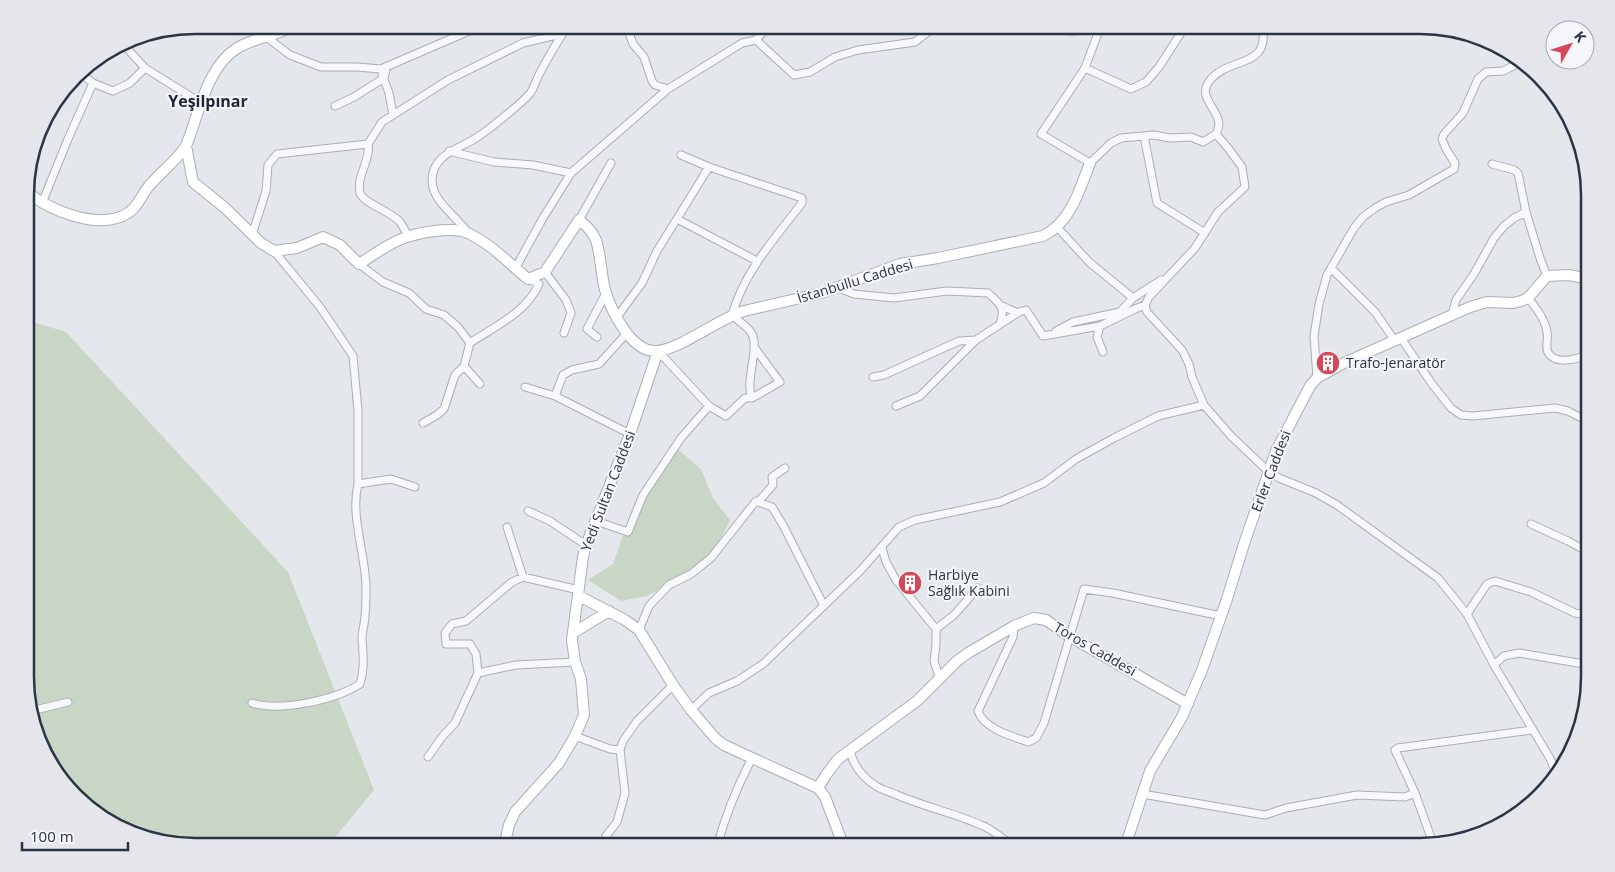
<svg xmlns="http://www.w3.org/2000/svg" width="1615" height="872" viewBox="0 0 1615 872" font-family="'Open Sans',sans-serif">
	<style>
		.green { fill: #c9d6c5 }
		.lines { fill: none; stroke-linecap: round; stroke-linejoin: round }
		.street-casing { stroke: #a9aeb7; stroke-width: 9 }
		.secondary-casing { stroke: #a9aeb7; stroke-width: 12 }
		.street { stroke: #f7f8fa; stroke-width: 7 }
		.secondary { stroke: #fff; stroke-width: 10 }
		.labels { text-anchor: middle; stroke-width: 4; stroke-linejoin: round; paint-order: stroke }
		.street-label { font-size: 14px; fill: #2b3445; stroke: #f4f6f9 }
		.poi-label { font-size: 14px; fill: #2b3445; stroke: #f4f6f9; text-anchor: start }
		.quarter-label { font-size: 16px; font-weight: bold; fill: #1d2536; stroke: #f4f6f9 }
		.rim { fill: none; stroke: #2b3445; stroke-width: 2.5 }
	</style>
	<rect width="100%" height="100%" fill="#e4e7ec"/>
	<path class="green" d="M26,320l40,12 222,240 86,218 -47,57h-132l-76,-18 -59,-49 -34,-80z
		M673,445l28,24 12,29 17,22 -17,33 -32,24 -34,19 -26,5 -33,-21 25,-16 22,-62z"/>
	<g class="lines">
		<g class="street-casing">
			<path id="street" d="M488,25l66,8
				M626,25l7,19 11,13 8,24 3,4 13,4
				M1060,25l9,6h7l6,-6
				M1101,25l-16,43 -44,66 49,29 21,-20 10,-5 33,-3 16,3 21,-1 12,5 13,-8 12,14 14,19 3,20 -27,25 -23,36 -46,49 -4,8
				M265,36l25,19 31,12h36l24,2 102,-44
				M756,40l38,35 16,-3 25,-15 23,-7 57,-8 18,-14 20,-3
				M122,43l23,25 56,35
				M1085,68l46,21 15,-7 13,-15 27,-42
				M79,72l14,11 20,8 17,-8 15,-15
				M382,74l7,19 4,22
				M1556,95l7,11
				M335,106l19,-9 30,-19 3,-12
				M1216,134c13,-22 -24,-34 -5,-55 20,-23 60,-10 51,-54
				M1144,136l13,67 48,30
				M368,144l14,-22 66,-42 75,-37 38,-9
				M449,151l45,11 39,3 38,8
				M681,155l28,12 93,31v5c-27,35 -58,69 -70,112 5,5 13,10 18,16 12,14 -6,48 2,67
				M1492,164l22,6 4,3 8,39 14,46 7,18
				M42,203l26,-64 25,-56
				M677,219l80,42
				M579,220l32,-57
				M1057,227l32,35 44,36
				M468,233c-11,-17 -35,-30 -36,-52 0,-27 27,-32 44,-43 10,-6 50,-38 55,-46 4,-6 6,-15 10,-21 8,-16 18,-31 27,-46
				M252,235l14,-44 2,-26 9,-11 91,-10c3,16 -12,32 -8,49 3,10 32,19 40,29 3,4 6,10 8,14
				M359,264l24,18 26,11 17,16 18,6 14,12 12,16c24,-16 57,-31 69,-59l-11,-5
				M516,267l27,-49 28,-45 97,-84 74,-46 14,-3 13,-15
				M1331,268l44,44 20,29
				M545,272l21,28 5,13 -7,20
				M839,288l15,6 40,4 53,-7 41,2c12,11 18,14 12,31
				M1528,298c8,10 17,21 19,34 2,7 -3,16 2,22 8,11 31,5 40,-1
				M1000,305l18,8
				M1452,315l4,-15 18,-26 20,-36 10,-12 10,-8 12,-6
				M617,317l25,-34 15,-32 52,-84
				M1100,326l-3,11 6,15
				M1056,331l17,-9 47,-10 13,-14 28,-18
				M597,337l-10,-8 19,-36
				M1401,338l31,46 19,24 10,7 12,1 82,-8 13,3 21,11
				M658,351l51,55 17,10 19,-18h7l28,-16 -26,-35
				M464,366l16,18
				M873,377l11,-2 75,-34 17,-1 43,-28 7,-2 17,26 57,-10 35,-17 10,-4 2,7 35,38 7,14 3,13 12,28 27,31 38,36 10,6 37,15 21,12 101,73 29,36 27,51 57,95 4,12
				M1317,378l-3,-42 5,-32 8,-29 27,-47 9,-11 12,-9 11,-6 23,-7 45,-26 1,-6 -9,-14 -4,-10 2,-5 19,-21 15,-34 8,-7 17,-1 16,-8
				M525,387l30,9 75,38
				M555,396l8,-21 9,-5 27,-6 28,-31
				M896,406l24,-10 56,-56
				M423,423l14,-8 7,-6 11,-34 9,-9 6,-23
				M358,484l33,-5 24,8
				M758,502l15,-17 -1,-8 13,-9
				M528,511l22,10 36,24
				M596,521l32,11 15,-37 38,-57 28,-32
				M1531,524l37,17 22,12
				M507,527l16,50
				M882,548l4,14 10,18 40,49v15l-2,17 5,16
				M1467,614l20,-30 8,-3 36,11 44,21 7,1 8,-4
				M1014,626l-1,11 -35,74c6,18 34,25 50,31l8,-4 8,-15 40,-134 29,4 108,23
				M936,629l18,-14 24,-27
				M639,630l10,-24 20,-21 22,-11 20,-16 45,-57 16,6 11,18 41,81
				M575,662l-59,3 -38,8 -2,-19 -6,-10h-24l-1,-11 7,-9 14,-3 46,-39 11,-5 56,13
				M1494,665l10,-9 15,-3 71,12
				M252,703c28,9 83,-3 108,-19 5,-16 3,-29 2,-46 0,-7 3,-15 3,-23 1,-9 1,-18 1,-27 0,-32 -16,-72 -8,-104v-73l-5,-55 -33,-49 -46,-56
				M691,710l18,-17 28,-12 26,-17 97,-93 39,-44 16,-7 85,-18 44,-19 32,-24 38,-21 44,-22 46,-11
				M31,711l37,-9
				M575,736l35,13 10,1
				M850,750c3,15 12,27 26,36 6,4 15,6 21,9 28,12 57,18 84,30 14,5 22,16 36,22
				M428,757l14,-20 13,-14 23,-50
				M1142,794l123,21 21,-7 71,-13 48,2 10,-4
				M1434,846l-19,-53 -20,-43 3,-2 133,-18
				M601,847l5,-11 11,-14 8,-29 -5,-43 3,-9 14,-20 36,-36
				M717,847c8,-31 20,-60 35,-89"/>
		</g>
		<g class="secondary-casing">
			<path id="secondary" d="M186,146l7,36 31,25 37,36 13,8 23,-3 26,-11 17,8 19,19c13,-8 26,-18 40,-24 16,-7 55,-15 71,-6 24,12 38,29 58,45l17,-7 34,-52c7,5 13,11 17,20 5,16 5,34 9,50 6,20 26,63 52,61 24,-2 61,-32 87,-40l78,-18 78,-29 38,-6 105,-22c28,-14 36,-45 47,-73
				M25,190c23,21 75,41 103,23 10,-6 14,-19 21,-27 12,-14 27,-25 37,-40 13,-32 21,-81 53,-99 17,-10 38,-10 54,-22
				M579,596l46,24 14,10 34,55 18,25 25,29 8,6 28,13 66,30 7,9 19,50
				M573,633l36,-22
				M818,788l8,-13 12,-16 79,-58 40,-40 11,-8 46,-27 20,-8 12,2 23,16 119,68
				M504,847l5,-22 6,-13 44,-49 16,-27 9,-21 -3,-36 -6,-17 -3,-22 11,-83 3,-12 44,-111 28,-83
				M1125,847l25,-76 32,-54 20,-47 25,-71 17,-55 32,-93 34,-65 7,-8 27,-15 126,-56 17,-5 26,1 8,-2 7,-3 19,-22 22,-1 20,4"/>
		</g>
		<use href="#street" class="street"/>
		<use href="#secondary" class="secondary"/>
	</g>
	<defs>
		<g id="building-disc" transform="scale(1.25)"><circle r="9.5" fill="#d1495b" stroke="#f4f6f9"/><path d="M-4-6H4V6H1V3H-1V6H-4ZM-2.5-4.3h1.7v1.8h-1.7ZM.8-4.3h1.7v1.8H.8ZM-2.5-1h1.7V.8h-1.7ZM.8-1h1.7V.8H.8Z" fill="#fff"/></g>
	</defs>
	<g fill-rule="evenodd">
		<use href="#building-disc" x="1328" y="363"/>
		<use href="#building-disc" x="910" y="583"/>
	</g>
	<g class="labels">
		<g class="street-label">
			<text transform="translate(855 281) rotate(-17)" y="5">İstanbullu Caddesi</text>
			<text transform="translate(1271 471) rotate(-69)" y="5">Erler Caddesi</text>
			<text transform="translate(608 491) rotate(-69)" y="5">Yedi Sultan Caddesi</text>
			<text transform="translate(1095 649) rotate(30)" y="5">Toros Caddesi</text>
		</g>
		<g class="poi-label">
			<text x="1346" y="368">Trafo-Jenaratör</text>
			<text x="928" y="580">Harbiye<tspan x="928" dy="16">Sağlık Kabini</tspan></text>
		</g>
		<g class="quarter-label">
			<text x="208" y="107">Yeşilpınar</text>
		</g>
	</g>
	<path d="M0 0H1615V872H0ZM195 34H1420A161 161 0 0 1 1581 195V677A161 161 0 0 1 1420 838H195A161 161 0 0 1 34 677V195A161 161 0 0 1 195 34Z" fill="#e4e6eb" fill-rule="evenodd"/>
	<path class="rim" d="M195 34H1420A161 161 0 0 1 1581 195V677A161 161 0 0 1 1420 838H195A161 161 0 0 1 34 677V195A161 161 0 0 1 195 34Z"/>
	<g transform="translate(1570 45) rotate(51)"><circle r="24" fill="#f4f6f9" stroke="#a4a8b1"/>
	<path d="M0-4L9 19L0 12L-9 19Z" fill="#d1495b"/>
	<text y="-8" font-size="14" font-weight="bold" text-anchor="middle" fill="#2b3445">K</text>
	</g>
	<path d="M22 842v8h106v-8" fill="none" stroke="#2b3445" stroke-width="2.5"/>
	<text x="30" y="842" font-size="15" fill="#2b3445" stroke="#f4f6f9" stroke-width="4" paint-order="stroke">100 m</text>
</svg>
